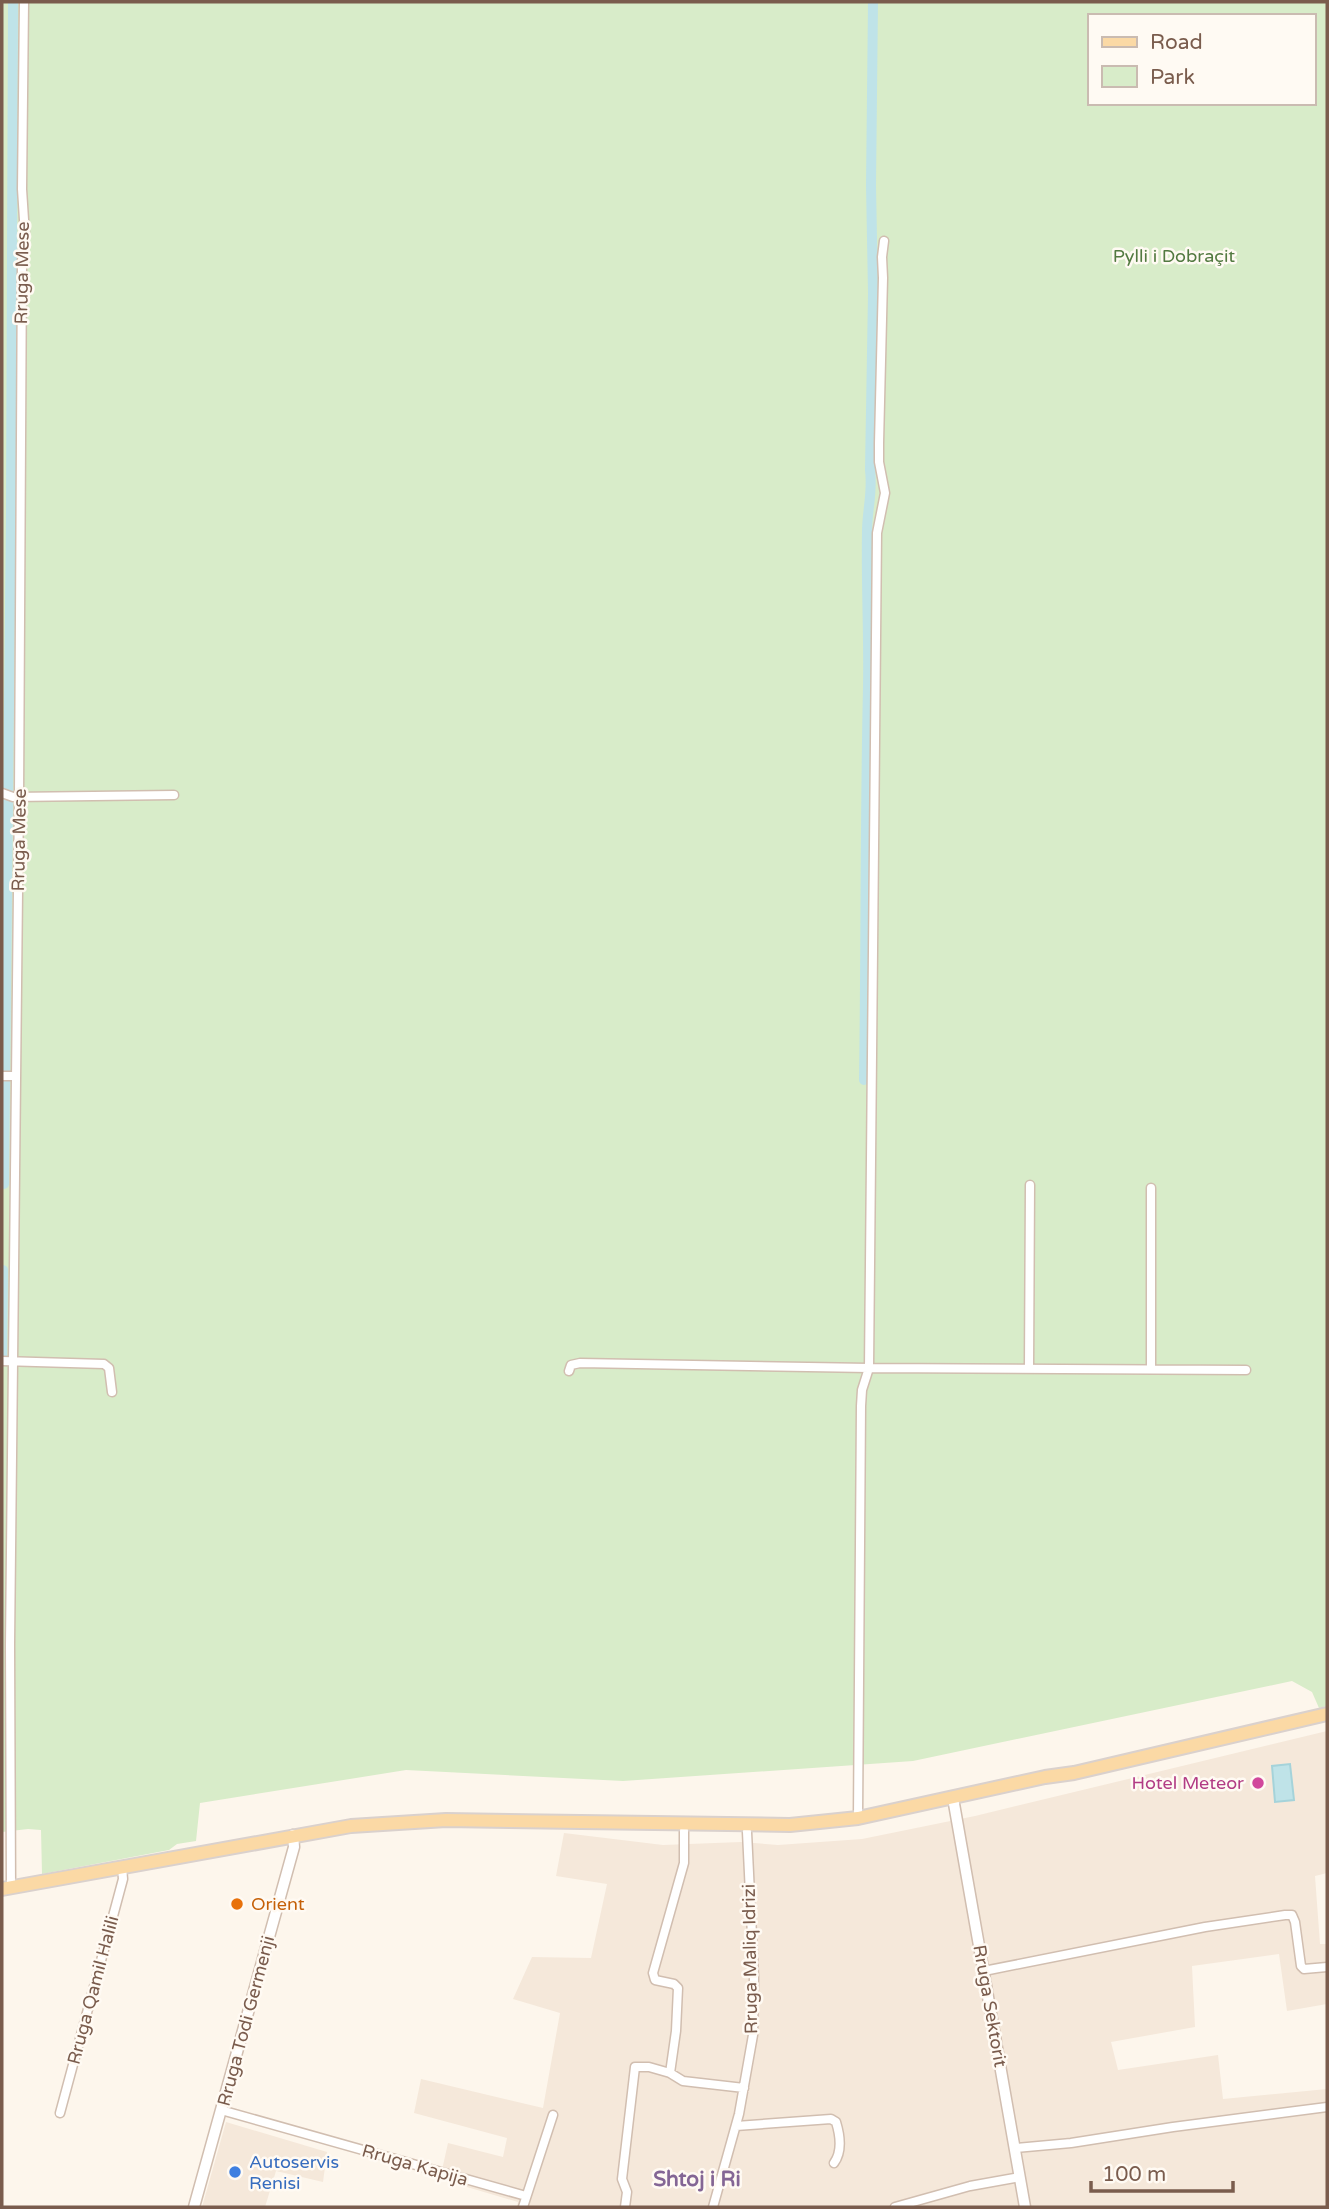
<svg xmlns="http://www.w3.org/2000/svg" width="1329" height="2209" viewBox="0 0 1329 2209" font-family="'Varela Round',sans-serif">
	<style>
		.residential { fill: #f5e8da }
		.green { fill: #d8ecc9; fill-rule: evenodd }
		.water { fill: #bfe3e8; stroke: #a5d3da; stroke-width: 2 }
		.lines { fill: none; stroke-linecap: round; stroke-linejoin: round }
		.canal { stroke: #bfe3e8; stroke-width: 10 }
		.minor-casing { stroke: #d1beb0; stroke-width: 11 }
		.tertiary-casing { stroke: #d1beb0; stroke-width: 13 }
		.primary-casing { stroke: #dad1cd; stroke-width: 16 }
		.minor { stroke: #fff; stroke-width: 8 }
		.tertiary { stroke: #fff; stroke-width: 10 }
		.primary { stroke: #fbd9a5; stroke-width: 12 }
		.hotel-dot { fill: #d1479c; stroke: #fffaf3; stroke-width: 2.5 }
		.food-dot { fill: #e8710a; stroke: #fffaf3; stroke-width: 2.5 }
		.shop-dot { fill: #3f7fe0; stroke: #fffaf3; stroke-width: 2.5 }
		.labels { text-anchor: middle; stroke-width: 5; stroke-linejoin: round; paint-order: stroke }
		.park-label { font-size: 18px; fill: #537a41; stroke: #fffaf3 }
		.street-label { font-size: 18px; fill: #7a5c4d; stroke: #fffaf3 }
		.hotel-label { font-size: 18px; fill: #b23c85; stroke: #fffaf3; text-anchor: end }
		.food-label { font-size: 18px; fill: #c56008; stroke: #fffaf3; text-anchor: start }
		.shop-label { font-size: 18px; fill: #366cbe; stroke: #fffaf3; text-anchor: start }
		.quarter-label { font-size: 21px; font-weight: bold; fill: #846695; stroke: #fffaf3 }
	</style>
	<rect width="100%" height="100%" fill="#fdf6ec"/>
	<path class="residential" d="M1327,1731v142l-12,3 5,68h7v60l-40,7 -8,-57 -87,12 3,61 -84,15 7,28 100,-15 5,44 104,-10v118h-810l1,-5 -78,-23 8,-36 55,14 4,-19 -93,-25 7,-34 122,29 17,-95 -47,-14 19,-42 59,1 16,-74 -51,-8 8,-43 99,12 78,-3 37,3 84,-6 113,-23z
		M226,2122l101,30 -4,30 -47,-11 -11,36h-63z"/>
	<path class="green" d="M2,2h1325v1704l-8,2 -7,-16 -20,-11 -379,80 -290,20 -217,-11 -206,33 -4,38 -19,3 -8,6 -127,24 -1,-44 -13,-1 -26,3zM1089,16h224v87h-224z"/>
	<path class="water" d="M1290,1764l4,36 -19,2 -3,-36z"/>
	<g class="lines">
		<path class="canal" d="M864,1080c2,-131 1,-262 4,-393 1,-52 -2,-103 -1,-155 0,-22 6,-40 3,-62l3,-177 -2,-108 2,-183
			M4,1184l7,-671 2,-511
			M2,1361l1,-91"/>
		<g class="minor-casing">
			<path id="minor" d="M2,793l11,4 161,-2
				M2,1076h14
				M2,1361l102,3 5,4 3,24
				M1029,1368l1,-183
				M1151,1369v-181
				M569,1371l2,-6 9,-2 289,5 377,2
				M858,1818l3,-412 1,-16 7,-22 8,-835 8,-40 -6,-31v-19l4,-165 -1,-21 2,-16
				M11,1888l-1,-243 9,-848 3,-536 3,-26 -3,-46 2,-187
				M984,1971l221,-44 80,-12h7l3,7 6,44 3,3 23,-2
				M670,2073l6,-42 2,-43 -4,-4 -19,-4 -2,-7 31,-110v-32
				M221,2110l305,86
				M60,2113l63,-234 -1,-12
				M736,2126l95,-7 5,3c4,13 6,30 -2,41
				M1015,2148l56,-5 102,-16 154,-20
				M523,2207l30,-92
				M625,2207l2,-15 -5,-13 13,-112h14l21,6 13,8 61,7
				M713,2207l26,-93 14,-79 1,-58 -7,-145
				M895,2207l75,-21 50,-9"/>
		</g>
		<g class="tertiary-casing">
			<path id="tertiary" d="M953,1798l72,409
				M194,2207l100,-360 -1,-12"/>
		</g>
		<g class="primary-casing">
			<path id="primary" d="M2,1889l349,-63 95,-6 344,5 68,-7 187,-41 29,-4 253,-59"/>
		</g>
		<use href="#minor" class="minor"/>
		<use href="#tertiary" class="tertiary"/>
		<use href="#primary" class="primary"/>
	</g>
	<circle class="hotel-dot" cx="1258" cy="1783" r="7"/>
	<circle class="food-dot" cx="237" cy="1904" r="7"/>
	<circle class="shop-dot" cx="235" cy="2172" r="7"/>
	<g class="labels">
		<g class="park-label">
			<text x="1174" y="262">Pylli i Dobraçit</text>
		</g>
		<g class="street-label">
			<text transform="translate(22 273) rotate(-89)" y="6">Rruga Mese</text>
			<text transform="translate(19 840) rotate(-89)" y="6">Rruga Mese</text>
			<text transform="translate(750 1959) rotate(-91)" y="6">Rruga Maliq Idrizi</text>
			<text transform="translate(93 1990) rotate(-75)" y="6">Rruga Qamil Halili</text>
			<text transform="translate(990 2006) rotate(80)" y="6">Rruga Sektorit</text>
			<text transform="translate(246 2021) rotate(-75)" y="6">Rruga Todi Germenji</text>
			<text transform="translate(415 2165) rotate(16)" y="6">Rruga Kapija</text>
		</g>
		<g class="hotel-label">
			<text x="1244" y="1789">Hotel Meteor</text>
		</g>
		<g class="food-label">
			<text x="251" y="1910">Orient</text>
		</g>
		<g class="shop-label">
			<text x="249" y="2168">Autoservis<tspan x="249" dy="21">Renisi</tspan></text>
		</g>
		<g class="quarter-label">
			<text x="697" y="2186">Shtoj i Ri</text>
		</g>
	</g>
	<rect width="1329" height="2209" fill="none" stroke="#7a5c4d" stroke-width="7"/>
	<rect x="1088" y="14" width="228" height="91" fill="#fffaf3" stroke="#cabbb1" stroke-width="2"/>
	<rect x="1102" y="37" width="35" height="10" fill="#fbd9a5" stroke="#cabbb1" stroke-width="2"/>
	<text x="1150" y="49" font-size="21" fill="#7a5c4d">Road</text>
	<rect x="1102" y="66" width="35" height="21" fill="#d8ecc9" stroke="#cabbb1" stroke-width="2"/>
	<text x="1150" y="84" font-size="21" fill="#7a5c4d">Park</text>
	<path d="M1091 2181v10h142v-10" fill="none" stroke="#7a5c4d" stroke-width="3.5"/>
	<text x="1102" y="2181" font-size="21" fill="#7a5c4d" stroke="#fffaf3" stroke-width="5" paint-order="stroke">100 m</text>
</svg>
